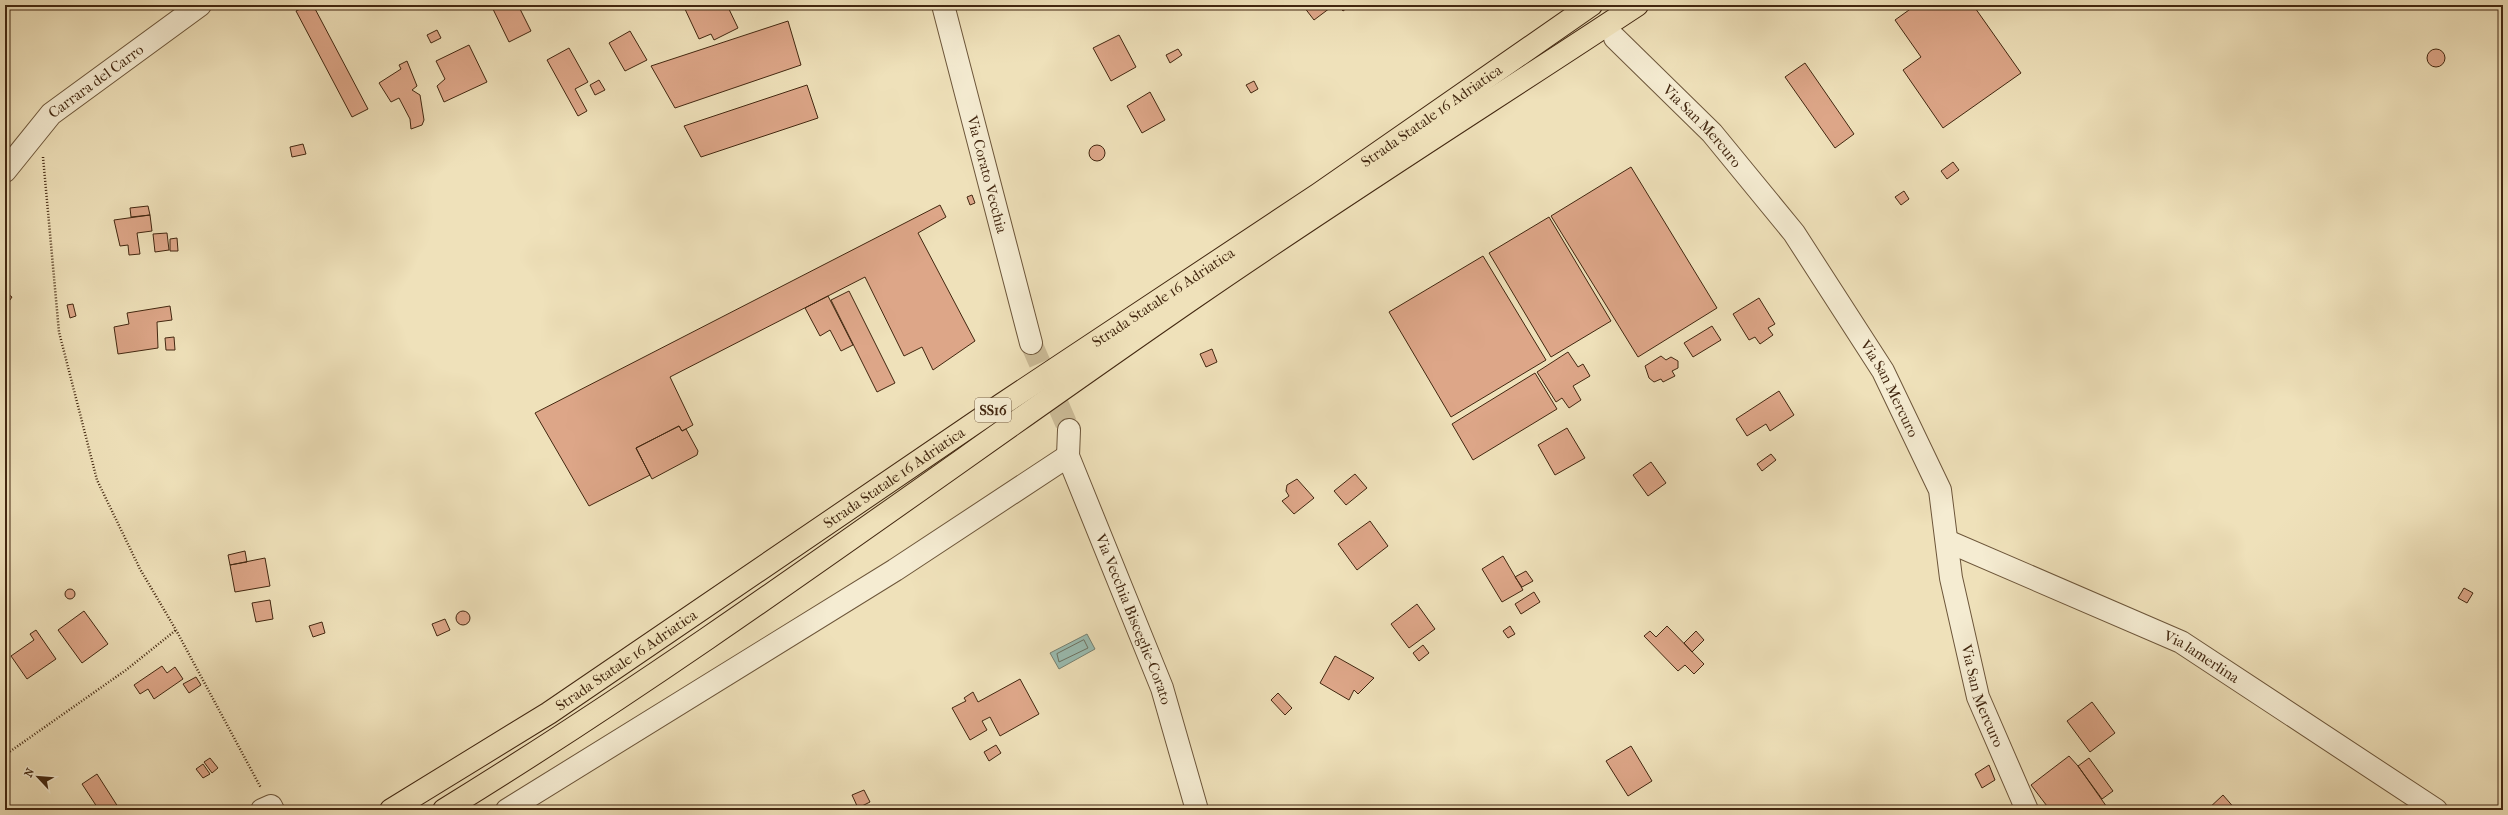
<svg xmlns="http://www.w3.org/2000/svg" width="2508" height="815" viewBox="0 0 2508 815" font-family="'IM FELL French Canon',serif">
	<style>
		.water { fill: #9abdb2; stroke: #778171 }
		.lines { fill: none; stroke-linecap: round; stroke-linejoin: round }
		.shore { stroke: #6e7261; stroke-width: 1 }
		.building { fill: #dda688; stroke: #422710 }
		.minor-tunnel { stroke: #ccbc98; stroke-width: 22; stroke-dasharray: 22 11; stroke-linecap: butt }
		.minor-casing { stroke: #6d563a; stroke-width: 24 }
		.highway-casing { stroke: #422710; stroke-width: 24 }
		.path { stroke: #422710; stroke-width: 2.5; stroke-dasharray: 1 2; stroke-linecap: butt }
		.minor { stroke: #f5ecd2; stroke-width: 22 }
		.highway { stroke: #efe1ba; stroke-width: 22 }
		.labels { text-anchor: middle; stroke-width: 3.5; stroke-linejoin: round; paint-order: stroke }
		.shield { fill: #f5ecd2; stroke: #78624a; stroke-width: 1 }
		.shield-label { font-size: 14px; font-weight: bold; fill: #422710 }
		.street-label { font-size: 15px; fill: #422710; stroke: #f5ecd2 }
	</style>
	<rect width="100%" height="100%" fill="#efe1ba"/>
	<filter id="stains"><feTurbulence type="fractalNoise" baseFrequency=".005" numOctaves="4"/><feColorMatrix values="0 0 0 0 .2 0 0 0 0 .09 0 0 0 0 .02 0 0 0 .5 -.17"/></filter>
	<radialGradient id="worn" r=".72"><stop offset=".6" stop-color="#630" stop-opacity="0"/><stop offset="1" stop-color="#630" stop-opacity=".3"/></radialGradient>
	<path class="water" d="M1087,634l8,15 -36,20 -9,-16z"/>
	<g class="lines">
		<path class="shore" d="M1084,640l4,8 -29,14 -2,-8z"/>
	</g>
	<path class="building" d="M308,5h5l55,104 -16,8 -56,-106z
		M491,5h27l13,26 -22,11z
		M688,5h39l11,23 -24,12 -3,-6 -12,5 -15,-32z
		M1306,5h28l-20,15 -10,-13z
		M1338,5h13l-8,6z
		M1916,5h57l48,68 -78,55 -40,-58 18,-13 -26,-37z
		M788,21l13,44 -126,43 -24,-42z
		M437,30l4,8 -10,5 -4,-8z
		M630,31l17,29 -22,11 -16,-28z
		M1119,35l17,32 -25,14 -18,-33z
		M469,45l18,37 -43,20 -7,-16 8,-7 -9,-18z
		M569,48l19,34 -13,7 12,22 -9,5 -31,-56z
		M2427 58a9 9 0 1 1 18 0a9 9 0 1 1-18 0Z
		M1178,49l4,6 -12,8 -4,-8z
		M407,61l10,25 -5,4 8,5 4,25 -2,5 -11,4 -1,-10 -11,-21 -8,4 -12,-19 22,-14 -2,-4z
		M1805,63l49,71 -19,14 -50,-71z
		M599,80l6,10 -10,5 -5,-10z
		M1254,81l4,8 -7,4 -5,-8z
		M807,85l11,33 -117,39 -17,-31z
		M1150,92l15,28 -23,13 -15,-27z
		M303,144l3,10 -14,3 -2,-10z
		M1089 153a8 8 0 1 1 16 0a8 8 0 1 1-16 0Z
		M1953,162l6,8 -12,9 -6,-8z
		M1631,167l86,141 -79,49 -87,-141z
		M1904,191l5,8 -8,6 -6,-8z
		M972,195l3,8 -5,2 -3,-8z
		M940,205l6,12 -28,16 57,108 -42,29 -11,-23 -18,9 -39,-79 -195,100 23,48 -11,6 -3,-5 -43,22 14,27 -61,31 -54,-93z
		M148,206l2,9 -19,2 -1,-9z
		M150,215l2,16 -15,2 3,21 -11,1 -1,-10 -8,1 -6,-26z
		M1549,217l62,104 -60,36 -62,-104z
		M167,233l2,17 -14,2 -2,-18z
		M177,238l1,13h-8v-12z
		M1483,256l63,104 -95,57 -62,-105z
		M849,291l46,92 -18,9 -46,-92z
		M5,292l7,5 -7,10z
		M828,296l25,49 -12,6 -11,-21 -10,6 -15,-28z
		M1759,298l16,26 -7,4 5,7 -13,9 -5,-7 -6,3 -16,-26z
		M73,304l3,12 -6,2 -3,-13z
		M170,306l2,14 -15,2 1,26 -40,6 -4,-27 15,-3 -2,-11z
		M1712,326l9,14 -28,17 -9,-14z
		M174,337l1,13h-9l-1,-12z
		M1212,349l5,13 -11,5 -6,-13z
		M1568,352l10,15 5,-3 7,12 -17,10 8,14 -12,8 -7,-10 -6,4 -19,-30z
		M1661,356l5,4 5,-3 7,4v7l-6,3 3,5 -12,6 -2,-3 -7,3 -5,-4 -4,-12z
		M1535,373l22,36 -84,51 -21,-36z
		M1779,391l15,24 -24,16 -4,-7 -19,12 -11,-17z
		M679,426l3,5 4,-2 12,22 -1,4 -45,24 -16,-31z
		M1567,428l18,30 -30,17 -17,-30z
		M1771,454l5,6 -14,11 -5,-7z
		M1651,462l15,21 -18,13 -15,-21z
		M1355,474l12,14 -21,17 -12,-14z
		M1297,479l17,19 -20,16 -12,-13 7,-5 -3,-5 1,-6z
		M1370,521l18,25 -31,24 -19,-26z
		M245,551l2,11 -17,3 -2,-10z
		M1503,556l20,34 -21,12 -20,-33z
		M265,558l5,28 -35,6 -5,-27z
		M1526,571l7,10 -11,6 -7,-10z
		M2464,588l9,5 -6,10 -9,-5z
		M65 594a5 5 0 1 1 10 0a5 5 0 1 1-10 0Z
		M1534,592l6,10 -19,12 -6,-10z
		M270,600l3,19 -17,3 -4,-19z
		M1417,604l18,25 -26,19 -18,-24z
		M456 618a7 7 0 1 1 14 0a7 7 0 1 1-14 0Z
		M84,611l24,33 -26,19 -24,-33z
		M445,619l5,11 -13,6 -5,-12z
		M322,622l3,11 -12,4 -4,-11z
		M1510,626l5,8 -7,4 -5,-7z
		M1667,626l37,38 -10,10 -9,-9 -7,6 -34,-35 6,-5 6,6z
		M36,630l20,29 -29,20 -16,-23 23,-16 -4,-6z
		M1696,631l8,9 -12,12 -8,-9z
		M1423,645l6,8 -10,8 -6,-8z
		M1335,656l39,22 -16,16 -4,-4 -5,10 -29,-17z
		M162,666l5,7 8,-6 8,12 -29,20 -6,-10 -8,5 -6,-9z
		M196,677l5,8 -12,8 -6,-9z
		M1020,679l19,35 -39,22 -10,-19 -8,4 5,9 -17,10 -18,-32 14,-7 -2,-3 9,-6 5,10z
		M1278,693l14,15 -7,7 -14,-15z
		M2092,702l23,31 -25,19 -23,-31z
		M996,745l5,8 -12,8 -5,-9z
		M1631,746l21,35 -24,15 -22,-35z
		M2069,756l9,10 31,44h-59l-19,-25z
		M210,758l8,10 -6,5 -8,-11z
		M2089,758l24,33 -11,8 -24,-33z
		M203,764l7,10 -7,4 -7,-9z
		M1989,765l6,15 -13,8 -7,-14z
		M97,774l23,36h-21l-17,-26z
		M864,790l6,12 -12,6 -6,-13z
		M2223,795l13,15h-29z"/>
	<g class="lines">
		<path class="minor-tunnel" d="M1031,343l38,87"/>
		<g class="minor-casing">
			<g id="minor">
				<path id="s1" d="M943,5l88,338"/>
				<path id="s2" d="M1615,38l97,95 82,100 89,138 57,119 11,88 27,119 49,113"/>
				<path id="s3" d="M5,171l46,-57 149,-109"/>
				<path id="s4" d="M1069,430l-1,26 94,232 35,122"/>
				<path id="s5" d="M1947,541l234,101 255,168"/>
				<path d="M262,810l9,-4 2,4"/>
				<path d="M507,810l388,-240 173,-114"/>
			</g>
		</g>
		<g class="highway-casing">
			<g id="highway">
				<path id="s6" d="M391,810l158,-97 452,-308 318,-211 272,-189"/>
				<path d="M444,810c259,-159 502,-342 752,-514 145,-100 294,-194 441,-291"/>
			</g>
		</g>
		<path class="path" d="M43,157l16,175 38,148 43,89 36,61 85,158
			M5,755l121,-85 50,-40"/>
		<use href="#minor" class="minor"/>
		<use href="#highway" class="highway"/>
	</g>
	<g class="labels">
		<rect class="shield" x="975" y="398" width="36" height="24" rx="3"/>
		<g class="shield-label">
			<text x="993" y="415">SS16</text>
		</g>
		<g class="street-label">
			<text dy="5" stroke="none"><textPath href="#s3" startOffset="129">Carrara del Carro</textPath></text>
			<text dy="5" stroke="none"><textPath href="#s6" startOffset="1251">Strada Statale 16 Adriatica</textPath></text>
			<text dy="5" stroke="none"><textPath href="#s2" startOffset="124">Via San Mercuro</textPath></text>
			<text dy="5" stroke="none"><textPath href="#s1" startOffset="175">Via Corato Vecchia</textPath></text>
			<text dy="5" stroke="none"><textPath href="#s6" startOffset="927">Strada Statale 16 Adriatica</textPath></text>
			<text dy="5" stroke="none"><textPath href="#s2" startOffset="448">Via San Mercuro</textPath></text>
			<text dy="5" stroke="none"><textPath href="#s6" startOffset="603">Strada Statale 16 Adriatica</textPath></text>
			<text dy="5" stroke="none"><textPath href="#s4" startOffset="202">Via Vecchia Bisceglie-Corato</textPath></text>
			<text dy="5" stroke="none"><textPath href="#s5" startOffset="280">Via lamerlina</textPath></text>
			<text dy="5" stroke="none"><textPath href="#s6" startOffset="279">Strada Statale 16 Adriatica</textPath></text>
			<text dy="5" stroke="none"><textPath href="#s2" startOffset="772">Via San Mercuro</textPath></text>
		</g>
	</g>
	<rect width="2508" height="815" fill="none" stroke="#efe1ba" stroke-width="20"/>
	<rect x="6" y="6" width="2496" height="803" fill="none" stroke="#422710" stroke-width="2"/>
	<rect x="10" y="10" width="2488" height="795" fill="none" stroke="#422710"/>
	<g transform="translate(38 777) rotate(296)" stroke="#f5ecd2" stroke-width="3" paint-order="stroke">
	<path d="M0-3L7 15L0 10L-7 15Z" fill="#422710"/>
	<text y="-6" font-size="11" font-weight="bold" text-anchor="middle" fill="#422710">N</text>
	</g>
	<rect width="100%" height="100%" filter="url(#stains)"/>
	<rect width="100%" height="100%" fill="url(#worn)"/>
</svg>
